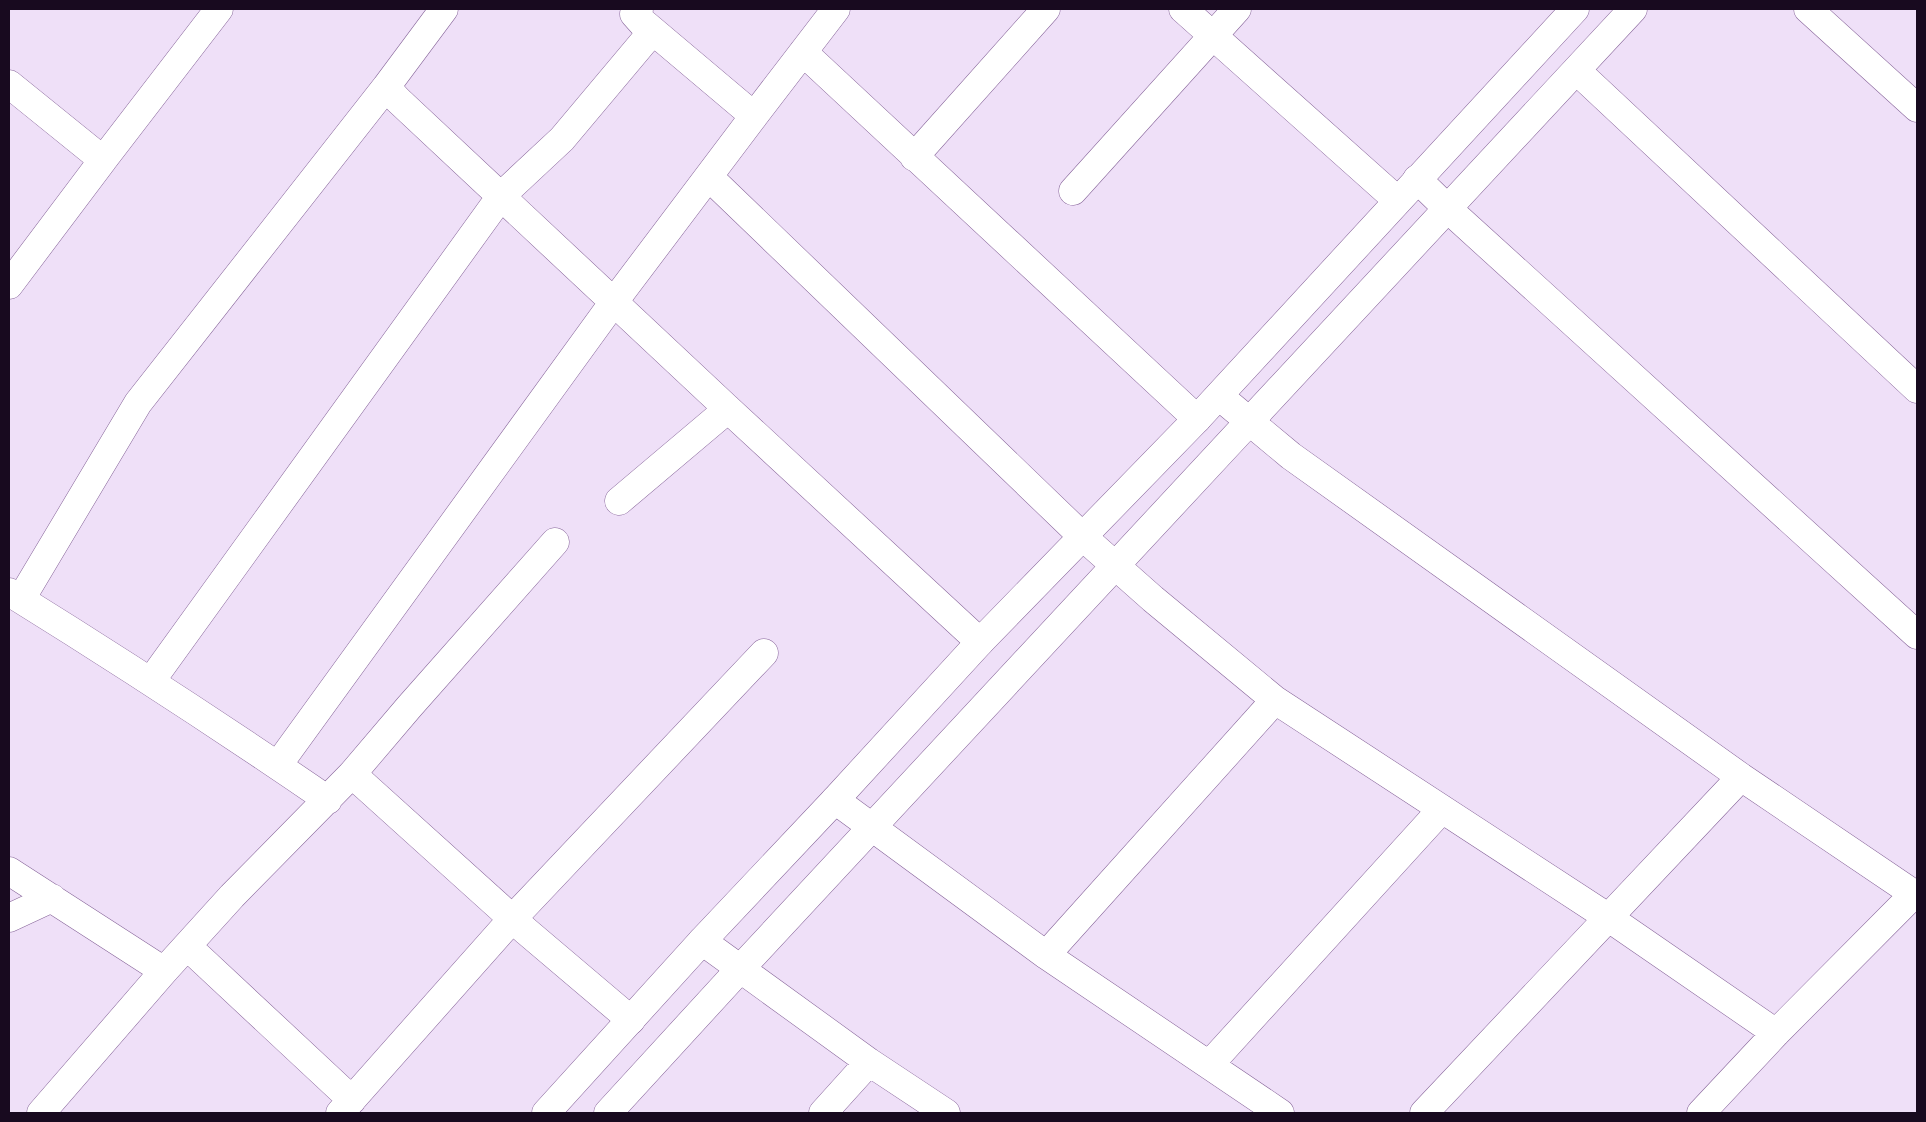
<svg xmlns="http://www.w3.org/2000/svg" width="1926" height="1122" viewBox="0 0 1926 1122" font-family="'IBM Plex Serif',serif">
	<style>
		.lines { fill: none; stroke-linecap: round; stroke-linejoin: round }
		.street-casing { stroke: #866499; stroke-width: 29 }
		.secondary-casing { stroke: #866499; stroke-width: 29 }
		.street { stroke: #fff; stroke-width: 28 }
		.secondary { stroke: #fff; stroke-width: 28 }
	</style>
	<rect width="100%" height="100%" fill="#efe0f8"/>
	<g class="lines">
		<g class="street-casing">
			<path id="street" d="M1183,9l214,191
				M1808,9l109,99
				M639,19l115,97 82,-107
				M803,52l394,367
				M1577,71l340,318
				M9,84l94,76 -94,125
				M386,87l58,-78
				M914,157l132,-148
				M103,160l116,-151
				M709,177l374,360 70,62 122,101 334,218 167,115
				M1417,179l31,30 469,426
				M1073,191l164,-182
				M1219,396l72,60 450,321 176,119
				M619,501l109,-92
				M9,592c108,67 214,136 319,208
				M21,599l117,-196 248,-316 12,13 330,309 252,233
				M151,681l350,-485 61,-57 89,-106 -17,-19 5,-5
				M278,765l335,-462 141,-187
				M352,774l174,157 105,89
				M835,800l211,155 234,158
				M9,871l155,100
				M9,918l43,-20
				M702,941l167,121 77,51
				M187,946l165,154
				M1046,955l229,-255
				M1209,1065l233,-256
				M41,1113l123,-142 68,-75 120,-122 57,-67 146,-165
				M340,1113l173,-195 251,-265
				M823,1113l46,-51
				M1424,1113l317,-336
				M1701,1113l75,-80 138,-139"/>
		</g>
		<g class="secondary-casing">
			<path id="secondary" d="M546,1113l156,-172 133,-141 145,-158 217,-223 378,-410
				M608,1113l132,-144 893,-960"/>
		</g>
		<use href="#street" class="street"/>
		<use href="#secondary" class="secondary"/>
	</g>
	<rect width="1926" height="1122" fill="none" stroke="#180a1f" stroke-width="20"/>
</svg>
